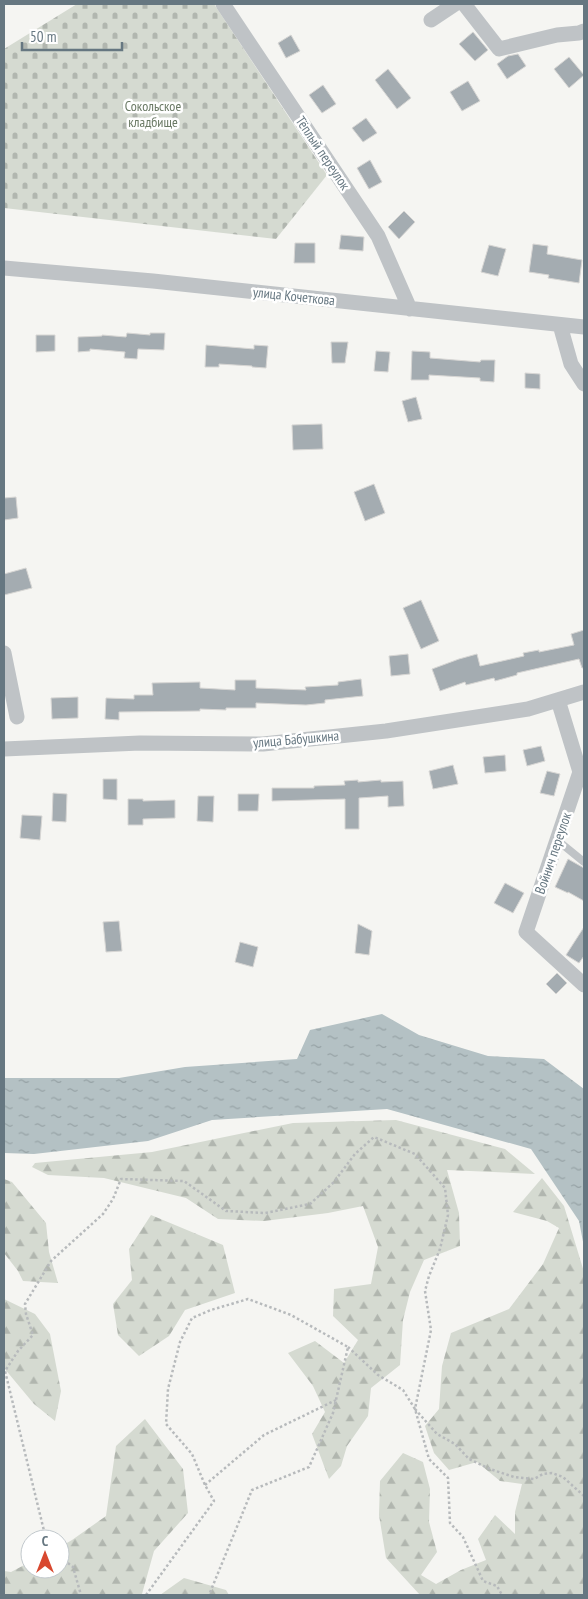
<svg xmlns="http://www.w3.org/2000/svg" width="588" height="1599" viewBox="0 0 588 1599" font-family="'PT Sans Narrow',sans-serif">
	<style>
		.forest { fill: url(#forest-firs) }
		.cemetery { fill: url(#cemetery-stones) }
		.water { fill: url(#water-ripples) }
		.building { fill: #a4acb1; stroke: #d7d6d4 }
		.lines { fill: none; stroke-linecap: round; stroke-linejoin: round }
		.path { stroke: #b7babc; stroke-width: 2.5; stroke-dasharray: 2.5 2.5; stroke-linecap: butt }
		.lane { stroke: #bfc3c6; stroke-width: 8 }
		.street { stroke: #bfc3c6; stroke-width: 15 }
		.labels { text-anchor: middle; stroke-width: 5; stroke-linejoin: round; paint-order: stroke }
		.park-label { font-size: 14px; fill: #6a7964; stroke: #fff }
		.street-label { font-size: 14px; fill: #667781; stroke: #fff }
	</style>
	<defs>
		<pattern id="forest-firs" width="22" height="20" patternUnits="userSpaceOnUse" patternTransform="scale(1.25)"><rect width="22" height="20" fill="#d5dad1"/><path d="M5 1l3.5 6h-7zM16 11l3.5 6h-7z" fill="#b1b6af"/></pattern>
		<pattern id="cemetery-stones" width="16" height="16" patternUnits="userSpaceOnUse" patternTransform="scale(1.25)"><rect width="16" height="16" fill="#d5dad1"/><path d="M2 7V4a2 2 0 0 1 4 0v3zM10 15v-3a2 2 0 0 1 4 0v3z" fill="#b1b6af"/></pattern>
		<pattern id="water-ripples" width="26" height="14" patternUnits="userSpaceOnUse" patternTransform="scale(1.25)"><rect width="26" height="14" fill="#b4c1c4"/><path d="M2 4q2-2 4 0t4 0M15 11q2-2 4 0t4 0" fill="none" stroke="#96a2a5"/></pattern>
	</defs>
	<rect width="100%" height="100%" fill="#f5f5f2"/>
	<path class="forest" d="M396,1120l109,29 30,25 -88,-4 12,43 1,33 -36,14 -14,32 -7,28 -3,45 -29,23 -3,28 -21,30 -6,20 -12,13 -17,-45 13,-22 -12,-26 -25,-33 27,-12 29,22 14,-23 -25,-24 1,-27 37,-5 7,-37 -15,-41 -35,7 -64,8 -46,-2 -32,-21 -82,-20 -56,-3 -16,-8 3,-4 117,-11 141,-29z
		M542,1178l22,28 20,66v323h-164l-34,-37 -7,-43 1,-34 23,-28 20,9 7,27 -1,33 8,30 -16,23 15,9 25,-14 25,-10 -8,-21 17,-24 20,19v-22l7,-28 -22,-3 -23,-19 -28,8 -15,-17 -9,-27 14,-17 3,-43 9,-33 58,-24 34,-45 16,-36 -12,-7 -34,-9z
		M4,1179l8,3 34,41 3,29 9,31 -35,-2 -5,-10 -14,-18z
		M151,1215l72,30 12,48 -50,17 -16,26 -30,20 -21,-21 -5,-31 19,-24 -3,-31z
		M4,1299l31,15 15,20 11,57 -6,30 -21,-17 -30,-36z
		M145,1419l38,50 5,44 -34,38 -12,43 -1,1h-137v-24l7,1 19,-10v7h30v-22l12,-7 34,-24 10,-70z
		M184,1578l42,12 3,5h-69z"/>
	<path class="cemetery" d="M77,4h137l113,171 -51,64 -272,-31v-159z"/>
	<path class="water" d="M382,1014l37,21 69,21 56,3 40,30v158l-5,-26 -48,-72 -144,-40 -175,11 -64,21 -114,13 -30,-1v-75h115l66,-11 112,-8 13,-29z"/>
	<path class="building" d="M473,32l15,18 -13,11 -16,-17z
		M291,35l9,16 -14,7 -8,-15z
		M518,54l8,12 -19,13 -10,-15 11,-8z
		M569,57l15,18 -15,13 -15,-19z
		M388,69l23,29 -14,11 -22,-29z
		M468,81l12,20 -18,10 -12,-19z
		M323,85l13,19 -14,9 -13,-18z
		M366,118l11,15 -14,9 -11,-14z
		M370,160l12,22 -13,7 -12,-21z
		M404,211l11,11 -16,17 -11,-12z
		M341,235l23,2 -1,14 -24,-2z
		M295,243h20v20h-21z
		M533,244l15,2 -1,8 35,6 -3,23 -31,-5 1,-3 -20,-3z
		M489,245l17,4 -8,27 -17,-4z
		M127,333l23,2v-2h15l-1,17 -26,-1 -1,10 -13,-1 1,-6 -35,-3v2l-12,1v-15l24,-1v-1l24,2z
		M36,335h19v16l-19,1z
		M331,342h17l-3,21h-13z
		M206,345l48,4v-4l14,1 -2,22 -14,-1v-1l-33,-2v3h-14z
		M376,351l14,1 -2,20 -14,-1z
		M412,351l18,1v6l50,4 1,-2h14l-1,22 -14,-1v-3l-51,-3v5h-18z
		M525,373l15,1v15l-15,-1z
		M416,397l6,22 -14,3 -6,-21z
		M322,424l1,25 -30,1 -1,-25z
		M374,484l11,29 -20,8 -11,-29z
		M16,497l2,21 -14,2v-22z
		M26,568l6,20 -28,7v-21z
		M421,600l18,41 -18,8 -18,-41z
		M584,630v38h-2l-3,-9 -62,14v2l-22,6 -1,-3 -28,7 -1,-3 -25,9 -8,-22 27,-10 18,-5 3,12 44,-10 -1,-3 16,-3v2l35,-7 -3,-11z
		M408,654l2,20 -19,2 -2,-20z
		M361,679l2,17 -38,4v3l-19,2 -50,-2v5h-30v2l-26,-1v2l-81,1v8l-14,-1 1,-21 28,1v-4h19l-1,-12 48,-1v6l35,2v-10h21v8l50,2 -1,-3 33,-2v-3z
		M78,697v21l-26,1 -1,-21z
		M541,746l4,15 -18,5 -4,-16z
		M505,755l1,16 -21,2 -2,-16z
		M453,765l5,19 -25,5 -4,-18z
		M547,771l13,3 -6,22 -14,-3z
		M103,779h14v21l-14,-1z
		M358,780v2l23,-2v2l22,-1 1,25 -16,1v-11l-29,2v31h-14v-30l-73,2v-13h42v-2l31,-1 -1,-4z
		M53,793l14,1 -1,28 -14,-1z
		M238,794h21l-1,17h-20z
		M198,796h16l-1,26 -16,-1z
		M128,799h15v2l32,-1v18l-32,1v6h-15z
		M22,815l20,1 -2,24 -20,-2z
		M568,859l16,9v33l-16,-9v1l-13,-6z
		M505,883l19,10 -11,20 -19,-10z
		M119,921l3,30 -16,1 -3,-30z
		M358,924l14,7 -3,24 -14,-2z
		M584,927v29l-5,7 -13,-8z
		M240,942l18,5 -5,20 -18,-5z
		M557,973l10,10 -11,11 -10,-10z"/>
	<g class="lines">
		<path class="path" d="M348,1347l30,28 25,15 12,19 14,50 19,19 2,45 13,14 20,44 14,5 5,9
			M205,1485l59,-50 72,-35
			M46,1539l-41,-168 13,-20 15,-16 -7,-21 -1,-10 26,-43 52,-47 10,-15 8,-20 63,2 42,30 39,2 45,-9 24,-22 21,-28 19,-17 41,17 30,34 3,27 -8,34 -11,27 -4,15 6,39 -16,79 22,25 18,10 14,15 21,10 24,8 20,2 9,-5 9,-1 11,4 21,19
			M60,1557l13,10 8,28
			M146,1595l68,-94 -9,-16 -13,-31 -26,-30 2,-35 12,-47 12,-24 19,-8 37,-11 43,16 57,32 -15,66 -24,54 -57,23 -43,105"/>
		<path class="lane" d="M557,840l27,22"/>
		<path class="street" d="M223,4l155,232 32,73
			M464,4l35,45 58,-14 22,-2 5,-2
			M431,20l24,-16
			M4,268l149,13 431,46
			M560,325l11,39 13,20
			M4,653l13,64
			M558,700l22,72 -54,160 58,53
			M4,749l136,-6 123,1 123,-13 142,-22 56,-17"/>
	</g>
	<g class="labels">
		<g class="park-label">
			<text x="153" y="111">Сокольское<tspan x="153" dy="16">кладбище</tspan></text>
		</g>
		<g class="street-label">
			<text transform="translate(323 153) rotate(56)" y="5">Тёплый переулок</text>
			<text transform="translate(294 296) rotate(6)" y="5">улица Кочеткова</text>
			<text transform="translate(296 739) rotate(-5)" y="5">улица Бабушкина</text>
			<text transform="translate(553 853) rotate(-71)" y="5">Войнич переулок</text>
		</g>
	</g>
	<rect width="588" height="1599" fill="none" stroke="#667781" stroke-width="10"/>
	<g transform="translate(45 1554)"><circle r="24" fill="#ffffff" stroke="#c2c9cd"/>
	<path d="M0-4L9 19L0 12L-9 19Z" fill="#d8482f"/>
	<text y="-8" font-size="14" font-weight="bold" text-anchor="middle" fill="#667781">С</text>
	</g>
	<path d="M22 42v8h100v-8" fill="none" stroke="#667781" stroke-width="2.5"/>
	<text x="30" y="42" font-size="15" fill="#667781" stroke="#ffffff" stroke-width="4" paint-order="stroke">50 m</text>
</svg>
